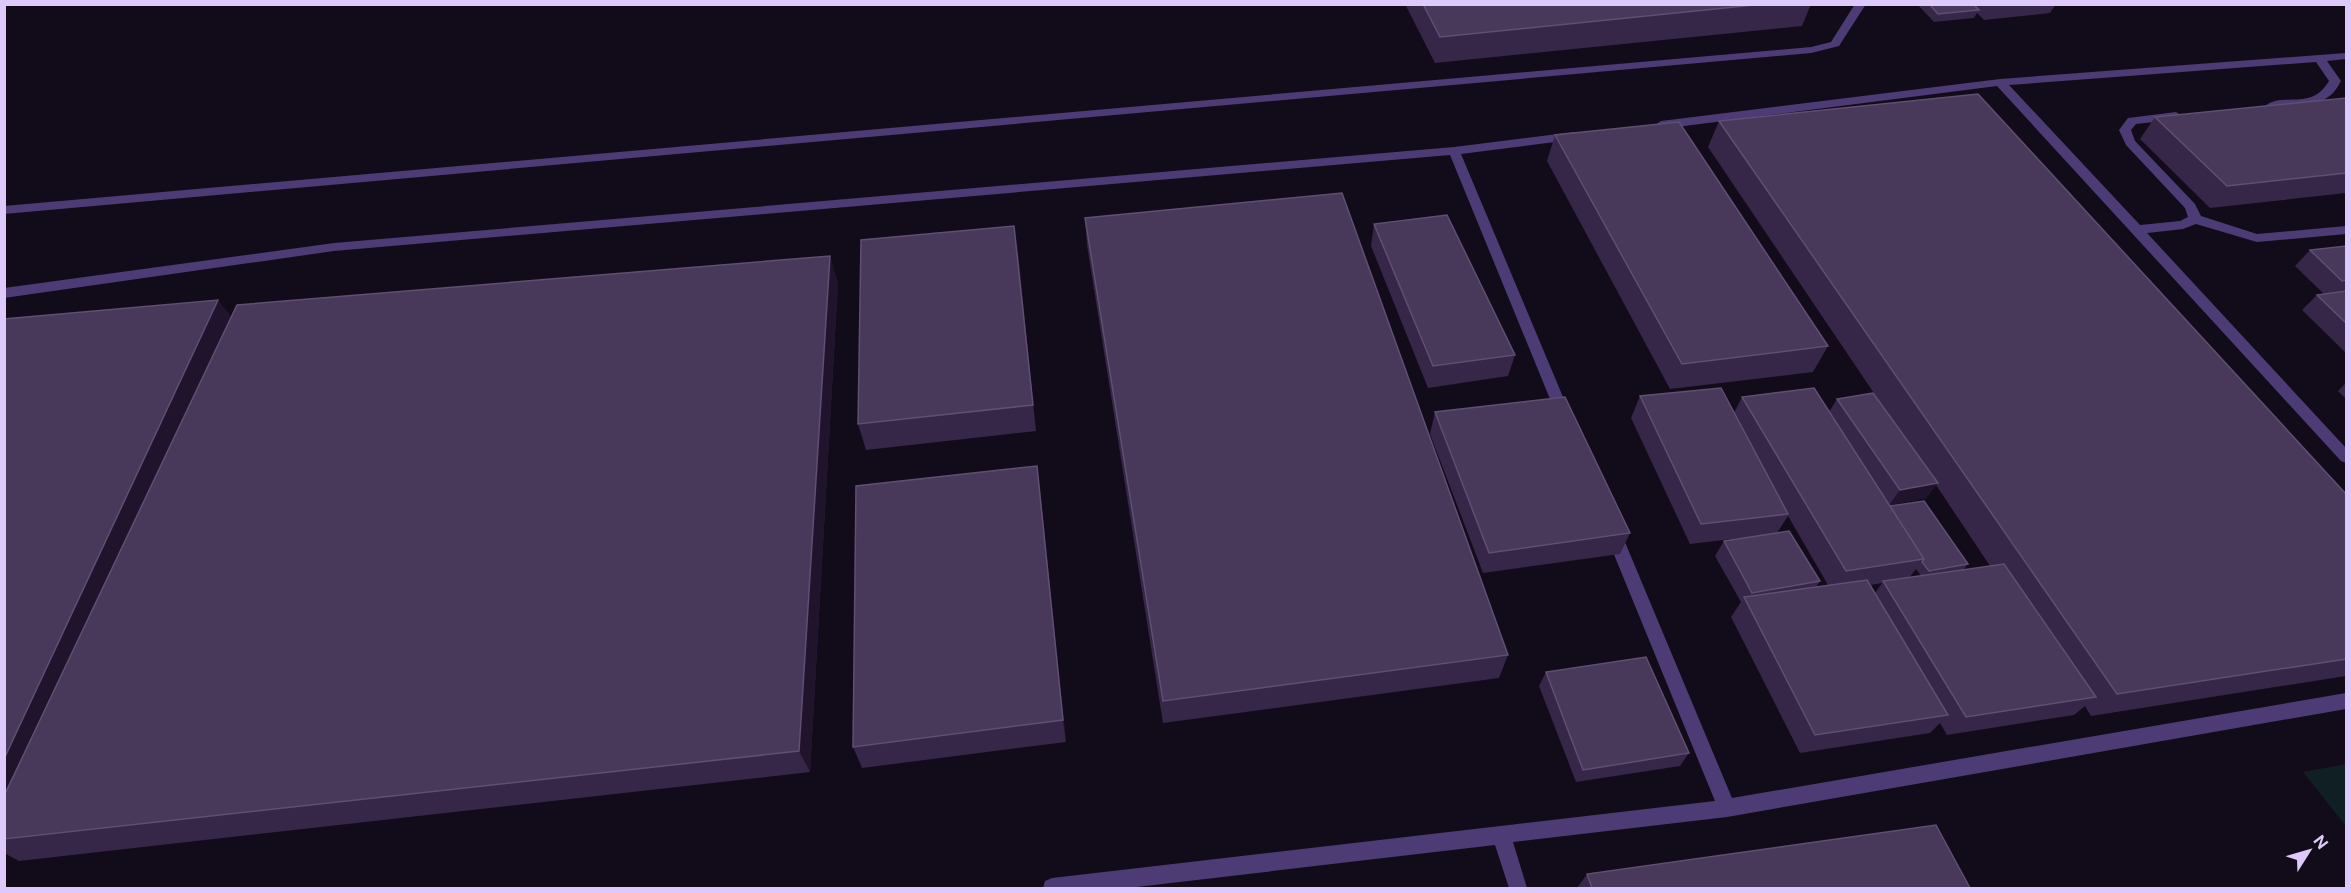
<svg xmlns="http://www.w3.org/2000/svg" width="2351" height="893" viewBox="0 0 2351 893" font-family="'Public Sans',sans-serif">
	<style>
		.green { fill: #101f23 }
		.lines { fill: none; stroke-linecap: round; stroke-linejoin: round }
		.service { fill: #4d3b75; fill-rule: evenodd }
		.wall { fill: #362647; fill-rule: evenodd }
		.shaded-wall { fill: #20142d }
		.building { fill: #48385a; stroke: #5f4f73; stroke-width: 1.5 }
	</style>
	<rect width="100%" height="100%" fill="#120c1a"/>
	<path class="green" d="M2346,764v62l-43,-54z"/>
	<g class="lines">
		<path class="service" d="M1855,4h11l-27,42 -28,7 -1807,161v-8l1807,-159 20,-5z
			M2346,53v6l-19,2 14,20c-4,7 -8,14 -16,18 -10,7 -51,15 -60,7 17,-15 46,6 64,-25l-13,-19 -307,23 131,140 40,-4 8,-4 -3,-9 -59,-63 -7,-15 9,-12 48,-6 6,4 -2,3 -44,5 -5,6 4,11 60,63 6,12 56,18 89,-8v8l-89,8 -61,-18 -13,5 -36,4 199,215v15l-5,-2 -344,-375 -336,43 -6,-4 6,-4 339,-42z
			M1574,132l4,1v6l-117,15 110,262 -2,4h-10l-2,-4 -107,-261 -1116,96 -330,47v-10l330,-45 1120,-96z
			M1614,528l6,2 2,5 110,263 614,-105v16l-619,108 -214,25 14,46h-18l-14,-43 -367,43h-85l2,-7 7,-3 663,-77 -109,-266 2,-5z"/>
	</g>
	<path class="wall" d="M1405,4h406l-9,22 -367,37z
		M1917,4h139l-6,9 -66,7 -7,-7 -3,5 -40,4z
		M2346,98v95l-136,15 -70,-69 15,-22z
		M1719,121l627,373v182l-255,40 -6,-10 -11,9 -127,20 -7,-12 -10,10 -130,20 -69,-136 10,-15 -26,-46 9,-15 17,-3 -51,6 -59,-126 9,-22 94,17 8,-16 87,15 8,-13 51,15 -180,-267zM1936,485l54,81 -27,4 5,-6 -79,-59 37,-7zM1788,516l40,69 -12,2 4,-6 -43,-48zM1916,569l5,7 -12,2zM1882,583l-7,10 -5,-8z
		M1555,135l273,211 -15,26 -143,17 -123,-228z
		M1085,218l423,437 -9,23 -336,45 -76,-478z
		M1374,224l141,131 -7,21 -80,12 -57,-142z
		M2346,246v107l-44,-43 15,-15 7,-1 -29,-28 15,-16z
		M1018,252l18,179 -170,19 -8,-26z
		M838,282l-28,490 -791,89 -15,-8v-534l227,-3z
		M2346,383v16l-8,-8z
		M1435,412l195,121 -10,21 -137,19 -53,-139z
		M1040,491l26,251 -204,26 -9,-21z
		M1546,672l143,81 -9,13 -104,16 -37,-96z
		M1587,874l383,14h-393z"/>
	<path class="shaded-wall" d="M1014,226l4,26 18,179 -3,-26z
		M830,256l8,26 -28,490 -11,-21z
		M218,300l21,26 -235,513v-80z
		M1037,466l3,25 26,251 -3,-22z
		M1938,483l-12,15 -37,7 11,-15z"/>
	<path class="building" d="M1423,4h341l-324,33z
		M1929,4h44l6,6 -41,4z
		M1978,94l368,400v165l-229,35 -398,-573z
		M2346,98v75l-119,13 -72,-69z
		M1679,122l149,224 -146,18 -127,-229z
		M1342,193l166,462 -345,46 -78,-483z
		M1447,215l68,140 -82,11 -59,-142z
		M1014,226l19,179 -175,19 3,-184z
		M2346,246v34l-4,1 -32,-31z
		M830,256l-31,495 -795,88v-43l233,-491z
		M2346,291v32l-29,-28z
		M218,300l-214,459v-440z
		M1721,388l67,126 -87,10 -61,-128z
		M1814,388l110,171 -78,12 -104,-174z
		M1873,393l65,90 -38,7 -63,-91z
		M1565,397l65,136 -141,20 -54,-141z
		M1037,466l26,254 -210,27 3,-261z
		M1924,501l44,63 -39,7 -7,-9 2,-3 -34,-53z
		M1789,531l31,50 -68,12 -28,-52z
		M2004,564l92,133 -130,20 -83,-136z
		M1867,580l81,135 -133,20 -71,-138z
		M1646,657l43,96 -106,17 -37,-98z
		M1936,825l34,63h-378l-5,-14z"/>
	<rect width="2351" height="893" fill="none" stroke="#ddcafa" stroke-width="12"/>
	<g transform="translate(2309 851) rotate(53)" stroke="#120c1a" stroke-width="4.5" paint-order="stroke">
	<path d="M0-4.5L10 22L0 15L-10 22Z" fill="#ddcafa"/>
	<text y="-9" font-size="16" font-weight="bold" text-anchor="middle" fill="#ddcafa">N</text>
	</g>
</svg>
